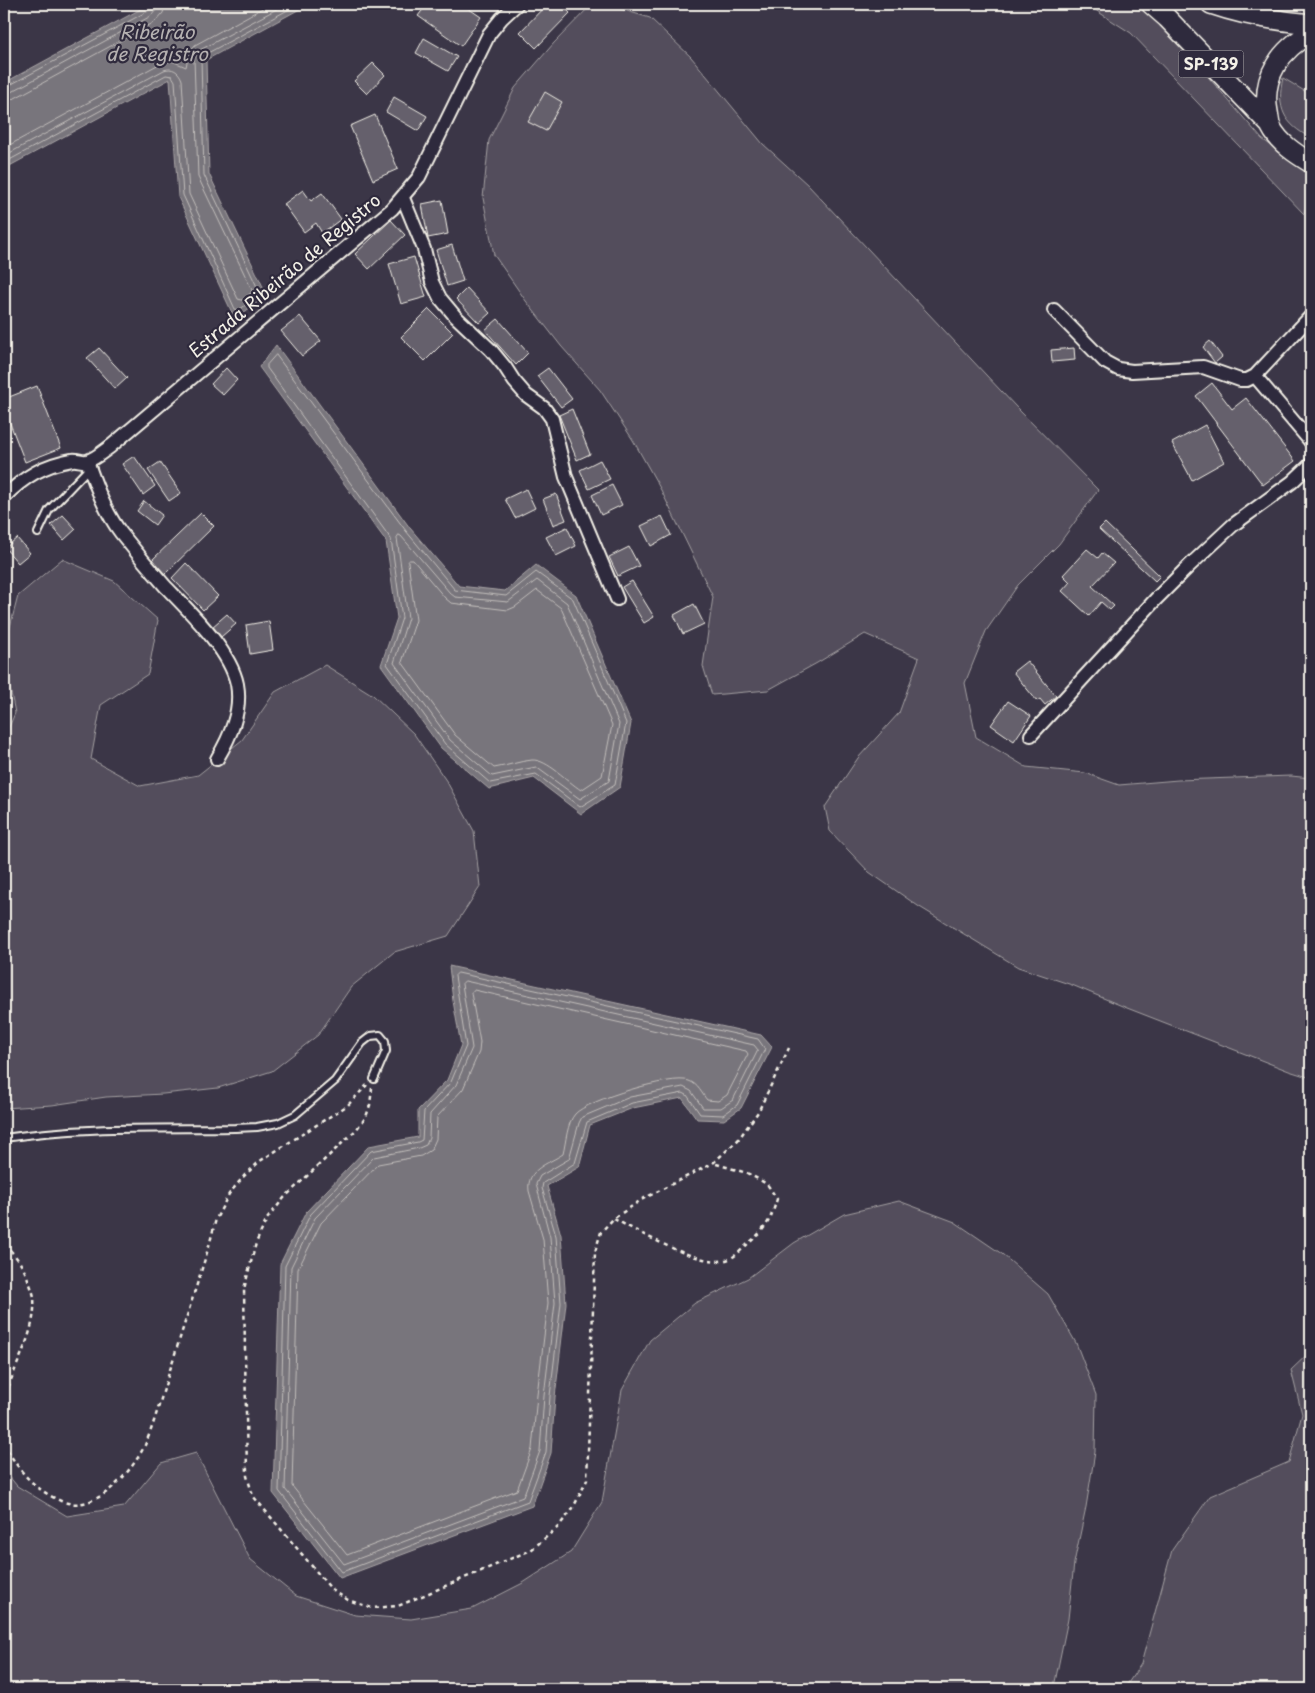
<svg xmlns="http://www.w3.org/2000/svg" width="1315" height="1693" viewBox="0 0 1315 1693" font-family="'Playpen Sans',sans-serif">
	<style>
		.green { fill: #534e5c; stroke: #a4a0a2 }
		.water { fill: #78747b; stroke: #aaa6a7 }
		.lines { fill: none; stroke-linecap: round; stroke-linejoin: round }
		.shore { stroke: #c2bfbc; stroke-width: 1 }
		.building { fill: #65616c; stroke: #f4f1e8 }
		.service-casing { stroke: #f4f1e8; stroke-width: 10 }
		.minor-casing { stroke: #f4f1e8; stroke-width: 16 }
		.primary-casing { stroke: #f4f1e8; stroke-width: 22 }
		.path { stroke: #f4f1e8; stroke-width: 2.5; stroke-dasharray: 4 4; stroke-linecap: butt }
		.service { stroke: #2f2a3d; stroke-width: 6 }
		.minor { stroke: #2f2a3d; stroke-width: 12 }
		.primary { stroke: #2f2a3d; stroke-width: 19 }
		.labels { text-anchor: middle; stroke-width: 4.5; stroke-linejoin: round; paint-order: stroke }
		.shield { fill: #2f2a3d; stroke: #b9b5b5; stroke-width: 1 }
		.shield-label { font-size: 16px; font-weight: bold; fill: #f4f1e8 }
		.street-label { font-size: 18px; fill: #f4f1e8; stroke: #2f2a3d }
		.water-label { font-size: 19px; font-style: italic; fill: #b6b2b2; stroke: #2f2a3d }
	</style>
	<rect width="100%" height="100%" fill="#3b3647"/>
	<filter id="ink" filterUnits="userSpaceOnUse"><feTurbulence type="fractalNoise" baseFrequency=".02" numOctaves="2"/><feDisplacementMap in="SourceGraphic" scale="10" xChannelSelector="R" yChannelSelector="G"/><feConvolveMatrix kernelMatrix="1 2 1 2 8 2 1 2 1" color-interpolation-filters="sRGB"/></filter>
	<g filter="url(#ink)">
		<path class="green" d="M592,4h12l46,14 41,39 72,87 45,41 208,222 82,83 -39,54 -41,41 -32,46 -21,52 11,54 50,30 59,6 34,12 59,-5 113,-4 20,2v300l-22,-7 -162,-63 -55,-23 -54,-18 -100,-61 -49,-34 -39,-41 -5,-24 33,-49 41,-45 20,-55 -54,-24 -48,29 -49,27 -56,5 -9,-29 10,-69 -52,-107 -28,-50 -33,-50 -39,-44 -35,-45 -32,-46 -11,-57 6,-58 26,-52 39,-45z
			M1086,4h54l10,6 112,129 49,35v12l-7,28 -173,-181z
			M1283,78l28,17v43c-27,-14 -35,-30 -28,-60z
			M62,559l52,22 44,39 -10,54 -47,31 -10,54 49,27 58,-11 44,-35 33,-48 50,-27 48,30 41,39 33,48 27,49 6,56 -32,49 -54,16 -43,35 -33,48 -46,36 -54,17 -55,6 -57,3 -54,8 -48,3v-369l11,-26 -11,-55v-8l14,-54z
			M899,1201l56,21 47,32 46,40 28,49 20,52 -1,57 -9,55 -12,56 -6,56 -13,63 -4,7h-1047v-219l13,16 50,30 57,-9 37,-44 35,-10 54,106 46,37 59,19 56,4 61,-10 51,-26 48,-31 31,-50 20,-112 28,-50 45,-37 53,-25 46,-35 50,-29z
			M1311,1351v338h-187l17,-25 31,-114 38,-54 79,-34 13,-48 -11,-44z"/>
		<path class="water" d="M150,4h159l-103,56 3,114 58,121 -32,24 -57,-122 -8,-118 -166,90v-86z
			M276,345l134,183 49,58 46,5 31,-26 40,30 55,128 -11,64 -39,27 -47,-36 -45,11 -48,-41 -60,-83 16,-47 -11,-77 -127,-174z
			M449,966l312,69 11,12 -31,61 -17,12 -27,-1 -15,-21 -49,10 -43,17 -11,42 -32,19 14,49 5,68 -11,94 -4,56 -19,53 -192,72 -67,-85 7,-229 26,-52 63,-66 49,-9v-27l29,-30 14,-35 -8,-44z"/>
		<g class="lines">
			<path class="shore" d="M4,87l4,-1 140,-75 2,-3 1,-4
				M4,93l7,-1 140,-76 5,-6 1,-6
				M4,101l11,-3 140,-76 8,-9 2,-9
				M4,148l157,-85 11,-2 14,6 3,-15 6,-7 75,-41
				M4,156l160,-86c8,-3 15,1 18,10l7,114 49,105 4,1 9,-7 1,-3 -54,-113 -4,-118 3,-6 3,-3 86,-46
				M4,163l162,-88 6,1 3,5 8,114 52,114 4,1 20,-15 1,-2 -56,-118 -3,-116 3,-4 95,-51
				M276,355l130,176 49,59 51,6 30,-24 37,27 53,124 -11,62 -35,22 -44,-33 -46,9 -45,-39 -58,-80 15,-46 -11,-79 -124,-171v-3z
				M399,535l2,1 49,57 5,4 53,5 29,-22 30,23 52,121 -10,57 -29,18 -44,-32 -44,9 -42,-36 -56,-77 14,-45 -11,-80z
				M410,560h3l32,38 6,5 57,7 7,-3 22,-17 24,18 51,117 -10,51 -21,14c-13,-8 -34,-31 -49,-30 -12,1 -25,6 -38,8l-39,-33 -53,-73 14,-42 -8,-58z
				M458,973l300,66 7,10 -28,56 -14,10 -23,-1 -13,-19 -4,-2 -51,10 -45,19 -12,41 -32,20 -1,5 14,48 5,67 -11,93 -4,56 -18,49 -186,71 -63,-81 6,-225 25,-51 61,-64 47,-9 4,-2 2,-29 27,-29 15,-36 -11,-70z
				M465,981l289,64 4,5 -25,50 -12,8h-18l-12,-17 -8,-4 -53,10 -48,20 -3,6 -10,36 -29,17 -4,8 14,53 5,66 -11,93 -4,55 -17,46 -179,67 -59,-75 6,-222 24,-49 59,-61 45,-9 7,-3 3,-7 1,-24 26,-29 16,-37 -10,-64z
				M474,990l272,61 2,3 -21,41 -9,6 -11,-1c-5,-6 -9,-16 -18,-19 -16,-7 -102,19 -114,33 -8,9 -9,28 -12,40 -15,10 -37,15 -34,37l14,48 5,64 -11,92 -5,54 -15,41 -170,65 -55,-69 6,-217 23,-46 57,-59 43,-8 10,-6 5,-11 1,-22 26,-28 16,-37 1,-10 -9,-49z"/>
		</g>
		<path class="building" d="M427,4h35l19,13 -20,29 -43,-30z
			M547,4h14l9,9 -34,35 -16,-16z
			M424,38l33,19 -9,14 -32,-18z
			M373,63l12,12 -18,19 -13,-13z
			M545,92l17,10 -16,29 -18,-9z
			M394,97l33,19 -9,15 -32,-19z
			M375,115l23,54 -25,11 -23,-54z
			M303,190l8,11 11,-8 19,26 -19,14 -6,-10 -12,9 -20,-28z
			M442,200l6,34 -20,4 -6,-34z
			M391,220l14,15 -36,34 -14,-15z
			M452,245l11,36 -16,5 -11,-36z
			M414,257l12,40 -25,7 -12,-40z
			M467,288l23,25 -11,10 -23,-24z
			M429,309l24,24 -28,28 -24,-24z
			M300,316l21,25 -19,15 -21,-25z
			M498,319l30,34 -12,12 -31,-35z
			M1210,341l12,16 -7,6 -12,-16z
			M99,348l28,30 -12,11 -28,-31z
			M1074,348l1,12 -23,2 -1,-12z
			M226,368l11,12 -14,15 -12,-11z
			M548,368l24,31 -11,8 -24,-31z
			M1212,383l20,26 14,-11 49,63 -32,24 -67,-89z
			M37,386l24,62 -36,14 -21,-54v-9z
			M572,409l18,45 -13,6 -18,-45z
			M1205,425l19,37 -32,18 -20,-37z
			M134,456l21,30 -12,9 -21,-31z
			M600,460l10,19 -21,10 -9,-19z
			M160,462l21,31 -12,8 -21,-31z
			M612,485l10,20 -21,10 -9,-20z
			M526,489l9,19 -20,10 -10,-19z
			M556,494l10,26 -13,5 -10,-26z
			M144,501l18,14 -7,10 -18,-14z
			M201,513l13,13 -49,48 -13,-14z
			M63,515l13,14 -12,11 -13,-15z
			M662,516l9,19 -20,11 -10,-20z
			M1105,523l55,53 -5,5 -56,-52z
			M567,527l9,19 -20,10 -10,-19z
			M17,538l13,15 -12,10 -13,-15z
			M629,547l10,19 -21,10 -9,-19z
			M1087,549l11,9 4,-5 12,10 -22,23 22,20 -4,4 -9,-8 -12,14 -27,-25 8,-9 -7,-7z
			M186,563l32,33 -15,14 -31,-32z
			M632,581l22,36 -10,6 -22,-36z
			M694,604l10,20 -21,10 -9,-19z
			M227,614l9,10 -15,13 -9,-10z
			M269,621l4,29 -23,4 -4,-29z
			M1027,661l29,35 -11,9 -5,-6 -3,2 -24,-29z
			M1008,701l23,15 -17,25 -23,-16z"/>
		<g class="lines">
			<g class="service-casing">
				<path id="service" d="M38,533l11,-23 40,-42
					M4,1138c76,-12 154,-9 231,-10l22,-1 21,-4 17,-8 40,-34 27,-38 9,-7 9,-1 5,6 1,10 -12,28"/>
			</g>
			<g class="minor-casing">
				<path id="minor" d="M403,198l21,51 8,33 8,16 15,18 36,34 14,17 9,14 12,14 18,13 8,11 14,58 51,122
					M1054,310l51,52 13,7 14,2 71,-4 37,13h7l8,-4 56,-60
					M1255,376l56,66
					M87,461c9,25 18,51 34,72 14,18 29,36 44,53 24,25 65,64 72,98 5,27 -7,53 -20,75
					M4,497c20,-20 39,-32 68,-37 5,-1 10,2 15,1 8,-2 17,-10 24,-15l281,-237 27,-32 70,-143 13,-16 15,-14
					M1031,735l125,-136 33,-33 44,-41 59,-43 19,-18"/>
			</g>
			<g class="primary-casing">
				<path id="primary" d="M1151,4l16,14 104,108
					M1211,4c32,11 66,17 100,20
					M1311,33c-30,16 -50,44 -43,79 1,5 1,10 3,15 8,16 25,27 40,36"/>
			</g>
			<path class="path" d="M372,1088l-2,17 -4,12 -10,13 -72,68 -17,21 -11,24 -12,46 3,187 6,20 79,94 16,10 24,8 26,-2 133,-56 26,-22 15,-18 15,-30 8,-228 6,-20 12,-13 28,-19 72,-37 25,-23 20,-28 31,-64
				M614,1219c24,12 93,53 117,39 6,-3 12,-10 18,-15 17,-15 21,-21 28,-44l-10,-15 -20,-11 -34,-10
				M4,1245c11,8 19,21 24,34 2,6 5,12 6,18 3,39 -23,70 -30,107
				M4,1443c13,26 29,46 57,58 35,14 70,-28 84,-56 10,-23 16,-48 24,-72 13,-42 27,-85 40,-127l7,-27 13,-25 15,-18 16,-15 88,-56 19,-20"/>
			<use href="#service" class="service"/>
			<use href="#minor" class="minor"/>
			<use href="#primary" class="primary"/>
		</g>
	</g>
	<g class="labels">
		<rect class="shield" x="1178.5" y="50.5" width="65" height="27" rx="4"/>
		<g class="shield-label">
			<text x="1211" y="70">SP-139</text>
		</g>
		<g class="street-label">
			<text transform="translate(285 276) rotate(-40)" y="6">Estrada Ribeirão de Registro</text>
		</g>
		<g class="water-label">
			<text x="157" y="39">Ribeirão<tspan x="157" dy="22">de Registro</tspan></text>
		</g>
	</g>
	<rect width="1315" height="1693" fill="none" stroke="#2f2a3d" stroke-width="20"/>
	<rect x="10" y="10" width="1295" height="1673" fill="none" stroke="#f4f1e8" stroke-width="2" filter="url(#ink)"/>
</svg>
